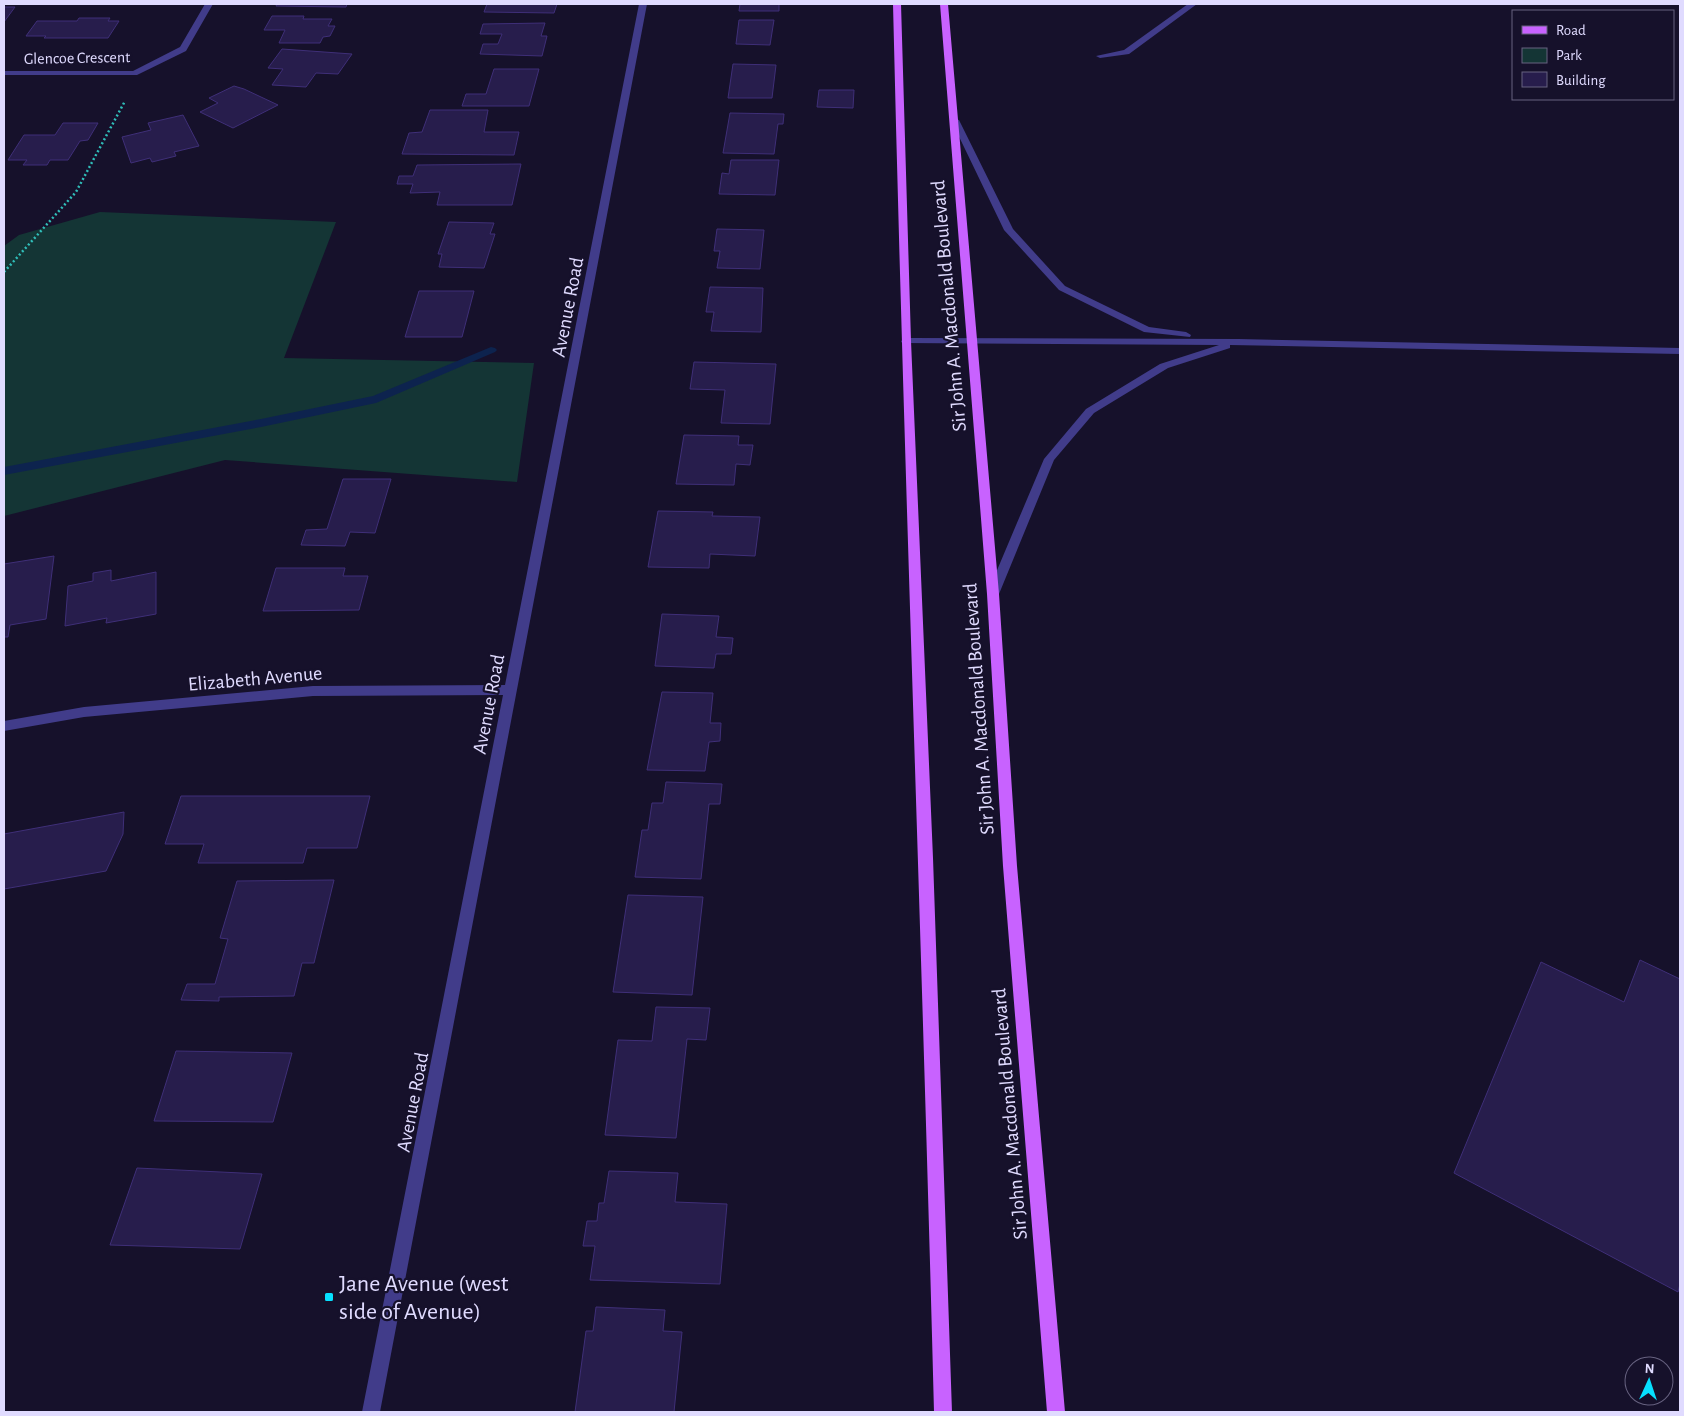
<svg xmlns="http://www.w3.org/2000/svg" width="1684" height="1416" viewBox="0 0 1684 1416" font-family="'Alegreya Sans',sans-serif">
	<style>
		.green { fill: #143535 }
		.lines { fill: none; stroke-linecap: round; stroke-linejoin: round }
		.stream { fill: #0d234e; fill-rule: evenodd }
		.building { fill: #271d4c; stroke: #3f2f78 }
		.path { stroke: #30beb9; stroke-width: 2.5; stroke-dasharray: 2 2.5; stroke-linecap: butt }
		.minor { fill: #413c8a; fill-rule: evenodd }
		.major { fill: #c862ff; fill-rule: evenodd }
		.poi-dot { fill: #07e0ff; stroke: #16112b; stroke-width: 2 }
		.labels { text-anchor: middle; stroke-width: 4.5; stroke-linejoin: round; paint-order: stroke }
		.far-street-label { font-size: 16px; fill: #e0dbff; stroke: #16112b }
		.street-label { font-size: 20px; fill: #e0dbff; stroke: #16112b }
		.near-poi-label { font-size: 24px; fill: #e0dbff; stroke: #16112b; text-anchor: start }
	</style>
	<rect width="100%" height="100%" fill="#16112b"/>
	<path class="green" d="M100,212l236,10 -52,136 250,5 -17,119 -292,-22 -221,56v-270l15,-11z"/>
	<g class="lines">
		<path class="stream" d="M491,347l4,1 2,2 -2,2 -119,51 -115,24 -257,48v-8l257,-48 112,-23z"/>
	</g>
	<path class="building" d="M277,4h70l-1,3 -70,-1z
		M487,4h70l-3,9 -70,-1z
		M740,4h39v7h-40z
		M4,7h11l-11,15z
		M272,16h32l-1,3h29l-4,7h7l-5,10 -7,1 -3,6h-41l6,-13h-21z
		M79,18h31l-2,3h11l-11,17h-64l2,-2h-20l11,-15h40z
		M739,20h35l-4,25 -34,-1z
		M545,23l-4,13h6l-5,20 -62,-2 3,-10h15l4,-10h-22l3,-10z
		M282,49l70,5 -14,20 -22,-1 -10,14 -34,-2 11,-16 -15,-1z
		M733,64l43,1 -4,33h-44z
		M494,69h45l-10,37h-67l4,-12h20z
		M234,86l10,3 34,16 -45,23 -33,-16 18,-9 -9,-5z
		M819,90h35l-1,18 -36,-1z
		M430,110h58l-4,22h35l-5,23 -112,-1 7,-21 13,-1z
		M730,113l54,1 -1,10h-5l-4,30 -51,-1z
		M183,115l16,31 -25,6 2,4 -24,6 -2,-4 -19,5 -9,-26 29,-7 -3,-7z
		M63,123h35l-10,17 -8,1 -12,19h-18l-3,5h-24l4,-5h-19l16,-25h31z
		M731,160h48l-4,35 -56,-1 3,-21 7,1z
		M521,164l-9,41h-75l3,-13 -30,1 3,-9h-16l2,-8h14l4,-11z
		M449,222l45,1 -4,11h5l-11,34 -45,-1 3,-13h-4z
		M717,229l47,1 -4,39 -43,-1 3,-17h-6z
		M710,287l53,1 -2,44 -50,-1 3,-19h-8z
		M419,291h55l-12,46h-57z
		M694,362l82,2 -6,60 -49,-1 4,-33 -35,-1z
		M684,435l55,1 -1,9h15l-3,20 -14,-1 -2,21 -58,-1z
		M343,479h48l-16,54 -25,-1 -5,14 -44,-1 5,-15 21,-1z
		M658,511l55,1 -1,4 48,1 -5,39 -45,-2 -1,14 -61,-1z
		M54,556l-8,63 -36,6 -2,12h-4v-73z
		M276,568h69l-2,8h25l-9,34 -96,1z
		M111,570v11l45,-9v42l-50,9 1,-5 -42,8 3,-40 25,-5v-8z
		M662,614l57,2 -3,21 17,1 -2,16h-15l-2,14 -59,-2z
		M662,692l51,1 -3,30h11l-1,18 -11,1 -4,29 -58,-1z
		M666,782l56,2 -2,20h-11l-8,75 -66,-2 7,-47h6l4,-27h11z
		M181,796h189l-13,52h-50l-4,15h-105l6,-19h-39z
		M124,812l-1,22 -17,37 -102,18v-55z
		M334,880l-20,83h-12l-8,33 -75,1v4l-38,-1 6,-16h28l13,-45 -8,-1 17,-57z
		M628,895l75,2 -11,98 -79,-3z
		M1640,960l40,19v305l-2,8 -224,-119 87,-211 83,40z
		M656,1007l54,1 -4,32 -19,-1 -11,99 -71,-3 13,-95 34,1z
		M176,1051l116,2 -19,69 -119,-1z
		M137,1168l125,6 -22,75 -130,-4z
		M609,1171l69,2 -3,29 52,2 -7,80 -130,-4 5,-34h-12l4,-25h10l2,-18h5z
		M596,1307l69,3 -2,21 19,1 -8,80h-99l11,-81h7z"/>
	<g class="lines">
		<path class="path" d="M4,272l72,-80 49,-91"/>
		<path class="minor" d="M205,4h8l-27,47 -49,24h-133v-4h129l47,-24z
			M639,4h8l-267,1408h-18l141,-717 -190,1 -229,21 -80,14v-10l80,-14 229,-21 192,-1z
			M1188,4h9l-68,50 -29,4 -4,-2 28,-6z
			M952,118l7,2 54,109 52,57 84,41 37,5 5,3 -1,2 -46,-5 -85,-42 -55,-60 -53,-110z
			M906,338l332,1 442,9v6l-450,-9v3l-62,20 -74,45 -40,47 -55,134 -6,4 -6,-4 57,-135 42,-50 74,-45 59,-19 -317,-2 -1,-2z"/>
		<path class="major" d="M893,4h8l10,337 22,517 19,554h-18c-12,-469 -30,-939 -41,-1408z
			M940,4h8l51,590 18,272 48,546h-18l-44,-546 -16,-272z"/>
	</g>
	<rect class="poi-dot" x="324" y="1292" width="10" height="10" rx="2.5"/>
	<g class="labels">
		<g class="far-street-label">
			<text transform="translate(77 57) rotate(-1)" y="6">Glencoe Crescent</text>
		</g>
		<g class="street-label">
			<text transform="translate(948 306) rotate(-95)" y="7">Sir John A. Macdonald Boulevard</text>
			<text transform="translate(567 307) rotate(-79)" y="7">Avenue Road</text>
			<text transform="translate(255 678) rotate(-5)" y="7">Elizabeth Avenue</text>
			<text transform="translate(488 704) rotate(-79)" y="7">Avenue Road</text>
			<text transform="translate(978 709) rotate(-94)" y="7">Sir John A. Macdonald Boulevard</text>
			<text transform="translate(412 1102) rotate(-79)" y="7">Avenue Road</text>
			<text transform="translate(1009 1114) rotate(-95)" y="7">Sir John A. Macdonald Boulevard</text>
		</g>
		<g class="near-poi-label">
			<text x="339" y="1291">Jane Avenue (west<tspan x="339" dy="28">side of Avenue)</tspan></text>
		</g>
	</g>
	<rect width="1684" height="1416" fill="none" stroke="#e0dbff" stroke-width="10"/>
	<rect x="1512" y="10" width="162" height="90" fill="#16112b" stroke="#676280"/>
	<rect x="1522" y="26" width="25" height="8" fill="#c862ff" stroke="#676280"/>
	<text x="1556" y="35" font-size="15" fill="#e0dbff">Road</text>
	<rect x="1522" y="48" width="25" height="15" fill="#143535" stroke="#676280"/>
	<text x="1556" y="60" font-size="15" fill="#e0dbff">Park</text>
	<rect x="1522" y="72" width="25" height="15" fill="#271d4c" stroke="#676280"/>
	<text x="1556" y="85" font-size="15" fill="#e0dbff">Building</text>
	<g transform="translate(1649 1381) rotate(3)"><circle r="24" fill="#16112b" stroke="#676280"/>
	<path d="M0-4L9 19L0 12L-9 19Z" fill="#07e0ff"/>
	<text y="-8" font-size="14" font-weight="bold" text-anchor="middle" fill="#e0dbff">N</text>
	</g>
</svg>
